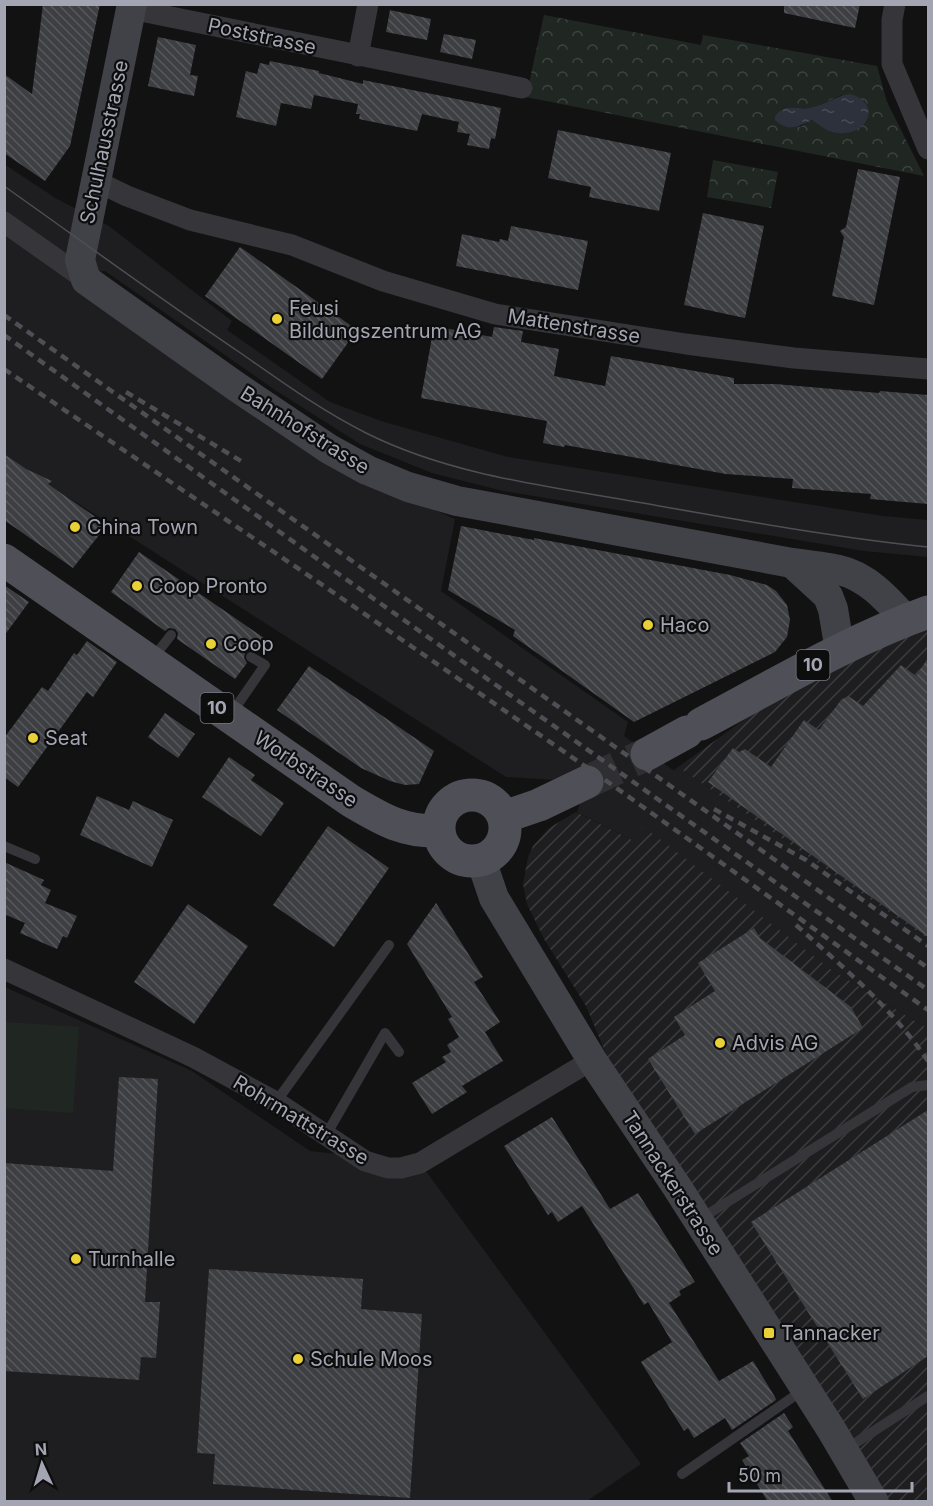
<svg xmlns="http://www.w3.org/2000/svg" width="933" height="1506" viewBox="0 0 933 1506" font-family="Inter,sans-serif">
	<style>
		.built { fill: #1e1e20 }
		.industrial { fill: url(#industrial-furrows) }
		.grass { fill: #202723 }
		.park { fill: url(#park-crowns); fill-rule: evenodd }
		.water { fill: url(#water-ripples) }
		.building { fill: url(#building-back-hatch) }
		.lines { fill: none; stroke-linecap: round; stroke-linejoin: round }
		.primary-tunnel { stroke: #2f2f33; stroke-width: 33; stroke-dasharray: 33 16; stroke-linecap: butt }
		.lane { stroke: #35353a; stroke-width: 10 }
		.street { stroke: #35353a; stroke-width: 21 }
		.secondary { stroke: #414148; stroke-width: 30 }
		.primary { stroke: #4f4f57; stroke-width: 33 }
		.tram { stroke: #4e4e55; stroke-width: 1.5 }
		.rail { stroke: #4e4e55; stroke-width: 4.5; stroke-dasharray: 8 6; stroke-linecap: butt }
		.poi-dot { fill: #e7d136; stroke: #0d0d0e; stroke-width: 2 }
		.labels { text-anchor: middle; stroke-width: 4.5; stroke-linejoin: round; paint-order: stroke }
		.shield { fill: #0d0d0e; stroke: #777782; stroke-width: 1.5 }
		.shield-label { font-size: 18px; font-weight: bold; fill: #a4a5b3 }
		.street-label { font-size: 20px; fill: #a4a5b3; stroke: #0d0d0e }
		.poi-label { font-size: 20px; fill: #a4a5b3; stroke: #0d0d0e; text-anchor: start }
	</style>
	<defs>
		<pattern id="industrial-furrows" width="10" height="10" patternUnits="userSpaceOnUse" patternTransform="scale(1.5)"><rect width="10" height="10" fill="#1e1e20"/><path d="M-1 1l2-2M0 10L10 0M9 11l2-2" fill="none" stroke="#3c3c3e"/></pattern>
		<pattern id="park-crowns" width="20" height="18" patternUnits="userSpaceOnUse" patternTransform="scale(1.5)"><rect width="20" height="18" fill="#202723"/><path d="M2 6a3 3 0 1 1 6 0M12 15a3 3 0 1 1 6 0" fill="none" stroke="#3d4341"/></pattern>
		<pattern id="water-ripples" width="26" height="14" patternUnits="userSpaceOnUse" patternTransform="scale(1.5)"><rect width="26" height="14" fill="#2c313b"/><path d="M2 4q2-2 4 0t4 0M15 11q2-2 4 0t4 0" fill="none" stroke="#484c55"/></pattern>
		<pattern id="building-back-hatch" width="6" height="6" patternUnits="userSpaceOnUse" patternTransform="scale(1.5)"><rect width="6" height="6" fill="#3e3f43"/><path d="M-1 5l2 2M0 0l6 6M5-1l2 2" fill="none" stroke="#57585c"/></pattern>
	</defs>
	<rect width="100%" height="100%" fill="#121213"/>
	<path class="built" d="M4,164l53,35 52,27 123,95 -5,9 103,72 51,19 127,36 375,59 45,4v37l-64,-6 -361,-60 -71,-18 -72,-29 -85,-54 -170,-119 -38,4 292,202 96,42 -14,72 187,131 -4,14 49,34 11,1 244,168v90l-96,-59 -188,-142 -12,12 -55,-28 10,-30 -81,-5 -501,-320z
		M5,987l187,84 118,80 110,12 221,301 -54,37 -582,1z"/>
	<path class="industrial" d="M928,612v327l-244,-168 -10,-1 166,-119z
		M576,812l56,28 12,-13 188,143 96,59v472h-54l-238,-375 -50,-120 -42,-67 -17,-35 -4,-20 5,-27 5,-11 16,-18z"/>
	<path class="grass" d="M5,1022l74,5 -6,86 -68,-5z"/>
	<path class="park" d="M544,15l157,30 2,-10 174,31 10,36 37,74 -398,-79zM842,95l-12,36 -18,-11 -12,7 -25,-11c10,-13 22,-6 36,-8 10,-3 21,-9 31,-13z
		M713,160l65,12 -7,36 -64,-11z"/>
	<path class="water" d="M850,94c36,11 14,46 -17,38 -8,-2 -15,-8 -21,-12 -13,7 -25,12 -37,0v-4c10,-13 22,-6 35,-8 14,-3 26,-12 40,-14z"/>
	<path class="building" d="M43,4h57l-30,142 -25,35 -41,-28v-79l28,20z
		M784,4h76l-5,24 -71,-15z
		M390,10l41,9 -4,21 -41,-8z
		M444,34l32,6 -4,19 -32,-7z
		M158,37l38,8 -6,30 8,1 -4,20 -46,-10z
		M270,61l49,10v2l44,11v-4l138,28 -6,31 -4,-1 -2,11 -22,-4 3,-11 -13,-2 2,-10 -37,-8 -5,17 -58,-12 1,-5h-4l2,-10 -44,-9 -3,14 -30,-6 -5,23 -40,-9 10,-46 11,3 3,-11 9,2z
		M558,130l113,23 -12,58 -70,-14 2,-10 -43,-9z
		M858,169l42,8 -26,128 -42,-9 12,-59 -4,-6 6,-4z
		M703,213l61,13 -19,92 -61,-13z
		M511,226l77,15 -10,49 -122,-24 6,-32 37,8 1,-3 8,2z
		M240,247l117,83 -35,49 -117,-83z
		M434,326l58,11 2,-10 29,4 -2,11 38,7 -5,27 51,10 6,-30 123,22v6h41l104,9 1,-2 48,4v109l-58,-5 1,-5 -79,-6 1,-9 -67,-5 -161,-29 -1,2 -21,-4 4,-22 -126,-23z
		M4,454l22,15 26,12 -4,3 59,41 -34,43 -69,-48z
		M461,526l73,14v-2l196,37 37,10 9,6 11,14 3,15 -3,17 -12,15 -141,70 -121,-86 2,-6 -67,-40z
		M139,552l125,86 -9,13 -5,-1 -5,3 -1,5 3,5 -12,16 -58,-40 1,-6 -3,-4 -6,-1 -4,3 -54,-39z
		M4,585l25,17 -25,34z
		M87,641l30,21 -24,35 -6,-5 -69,95 -14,-10v-39l38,-51 6,4 26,-38 3,2z
		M928,658v279l-220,-155 25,-34 6,4 6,-3 26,18 33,-47 15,10 22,-30 7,-4 15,10 38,-41 15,11z
		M309,666l125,85 -15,33 -14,1 -15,-4 -29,-13 -84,-58z
		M165,713l30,21 -17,24 -30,-21z
		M229,757l26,18 -4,5 33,23 -23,33 -59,-39z
		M97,796l32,14 4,-9 40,19 -21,47 -72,-32z
		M328,826l61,42 -55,79 -61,-42z
		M4,862l40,18 -3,5 10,5 -6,13 32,13 -10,22 -4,-2 -6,13 -37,-16 5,-10 -21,-9z
		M436,903l47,74 -9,5 26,40 -15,10 18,29 -41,25 5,6 -35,22 -20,-31 34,-21 -4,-5 9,-5 -4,-7 12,-8 -11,-18 4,-2 -45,-73z
		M188,904l60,42 -54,78 -60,-42z
		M754,928l6,10 91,69 12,21 -168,106 -47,-75 37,-24 -11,-18 41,-26 -17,-28z
		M119,1077l39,2 -13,223h15l-4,56 -15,-1 -2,23 -135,-9v-208l109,8z
		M928,1110v246l-65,43 -112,-177z
		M552,1117l58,92 28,-16 45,70 12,19 -16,9 2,4 -12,8 50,78 34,-20 22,36 1,3 -44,30 -7,-12 -31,20 -6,-10 -4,3 -43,-69 31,-20 -24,-40 -4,3 -62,-99 -24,16 -6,-10 -4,3 -44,-69z
		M209,1269l154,10 -2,30 61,5 -12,184 -197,-14 2,-30 -18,-1z
		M784,1413l9,14 -5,4 45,71h-65l-26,-42 7,-4 -9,-13z"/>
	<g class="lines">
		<path class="primary-tunnel" d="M587,782l60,-28"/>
		<path class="lane" d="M153,658l18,-23
			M231,714l34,-49 -14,-8
			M4,846l31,13
			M276,1102l113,-157
			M326,1135l59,-102 14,19
			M700,1219l212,-132 16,-2
			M846,1449l82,-53
			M682,1474l121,-84"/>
		<path class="street" d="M895,4l-3,16v44l36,85
			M131,9l391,79
			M358,56l10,-52
			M96,181l31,15 63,24 102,25 91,36 112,33 191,30 108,14 134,11
			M4,222l82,58
			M4,969l189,88 83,45 89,59 23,7h13l19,-5 172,-103"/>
		<path class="secondary" d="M132,4l-52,256 6,20 148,105 95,64 38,21 41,17 49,14 335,62c16,2 32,4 47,7 28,6 49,30 67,50
			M792,563l36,33 5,13 7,42
			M481,860l13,38 98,162 85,127 154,242 43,73"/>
		<path class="primary" d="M4,560l347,241c31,18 51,31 88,30
			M701,724c74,-39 148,-84 227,-112
			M647,754l40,-22
			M439 828a33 33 0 1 1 66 0a33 33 0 1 1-66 0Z
			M504,817l35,-12 48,-23"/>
		<path class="tram" d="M4,186c79,56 158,114 238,168 40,28 80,57 124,79 84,42 180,53 271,69 97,17 194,35 291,45"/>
		<path class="rail" d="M4,315l924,653
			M4,335l329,235 595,420
			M4,369l320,217 284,196 320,228
			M126,392l120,72
			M714,809l92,51 122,86
			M796,925c49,44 95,82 132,136"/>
	</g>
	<g class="poi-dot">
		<circle cx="277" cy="319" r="6"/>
		<circle cx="75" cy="527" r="6"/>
		<circle cx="137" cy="586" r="6"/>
		<circle cx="648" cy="625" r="6"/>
		<circle cx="211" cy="644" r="6"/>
		<circle cx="33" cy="738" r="6"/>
		<circle cx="720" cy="1043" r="6"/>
		<circle cx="76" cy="1259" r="6"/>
		<rect x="763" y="1327" width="12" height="12" rx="3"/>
		<circle cx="298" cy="1359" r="6"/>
	</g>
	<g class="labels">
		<g class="shield">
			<rect x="796.5" y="650" width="33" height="30" rx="4.5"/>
			<rect x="200.5" y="693" width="33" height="30" rx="4.5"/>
		</g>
		<g class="shield-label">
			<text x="813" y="671">10</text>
			<text x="217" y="714">10</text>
		</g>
		<g class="street-label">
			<text transform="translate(262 36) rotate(12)" y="7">Poststrasse</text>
			<text transform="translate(104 142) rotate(-78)" y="7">Schulhausstrasse</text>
			<text transform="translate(574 326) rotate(9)" y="7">Mattenstrasse</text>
			<text transform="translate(305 430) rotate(32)" y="7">Bahnhofstrasse</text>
			<text transform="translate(306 769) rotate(34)" y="7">Worbstrasse</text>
			<text transform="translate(301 1120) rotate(31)" y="7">Rohrmattstrasse</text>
			<text transform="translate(673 1183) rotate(57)" y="7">Tannackerstrasse</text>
		</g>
		<g class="poi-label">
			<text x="289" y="315">Feusi<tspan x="289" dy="23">Bildungszentrum AG</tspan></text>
			<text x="87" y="534">China Town</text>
			<text x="149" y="593">Coop Pronto</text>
			<text x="660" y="632">Haco</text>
			<text x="223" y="651">Coop</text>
			<text x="45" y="745">Seat</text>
			<text x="732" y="1050">Advis AG</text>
			<text x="88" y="1266">Turnhalle</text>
			<text x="781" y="1340">Tannacker</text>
			<text x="310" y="1366">Schule Moos</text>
		</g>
	</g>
	<rect width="933" height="1506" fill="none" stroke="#a4a5b3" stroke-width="12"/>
	<g transform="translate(42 1464) rotate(356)" stroke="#0d0d0e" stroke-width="4.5" paint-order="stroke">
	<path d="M0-4.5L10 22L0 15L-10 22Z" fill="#a4a5b3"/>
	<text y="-9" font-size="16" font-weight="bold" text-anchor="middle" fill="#a4a5b3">N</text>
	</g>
	<path d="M729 1482v9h183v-9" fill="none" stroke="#a4a5b3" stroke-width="3"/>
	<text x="738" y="1482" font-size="18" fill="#a4a5b3" stroke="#0d0d0e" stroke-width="4.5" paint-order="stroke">50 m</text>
</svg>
